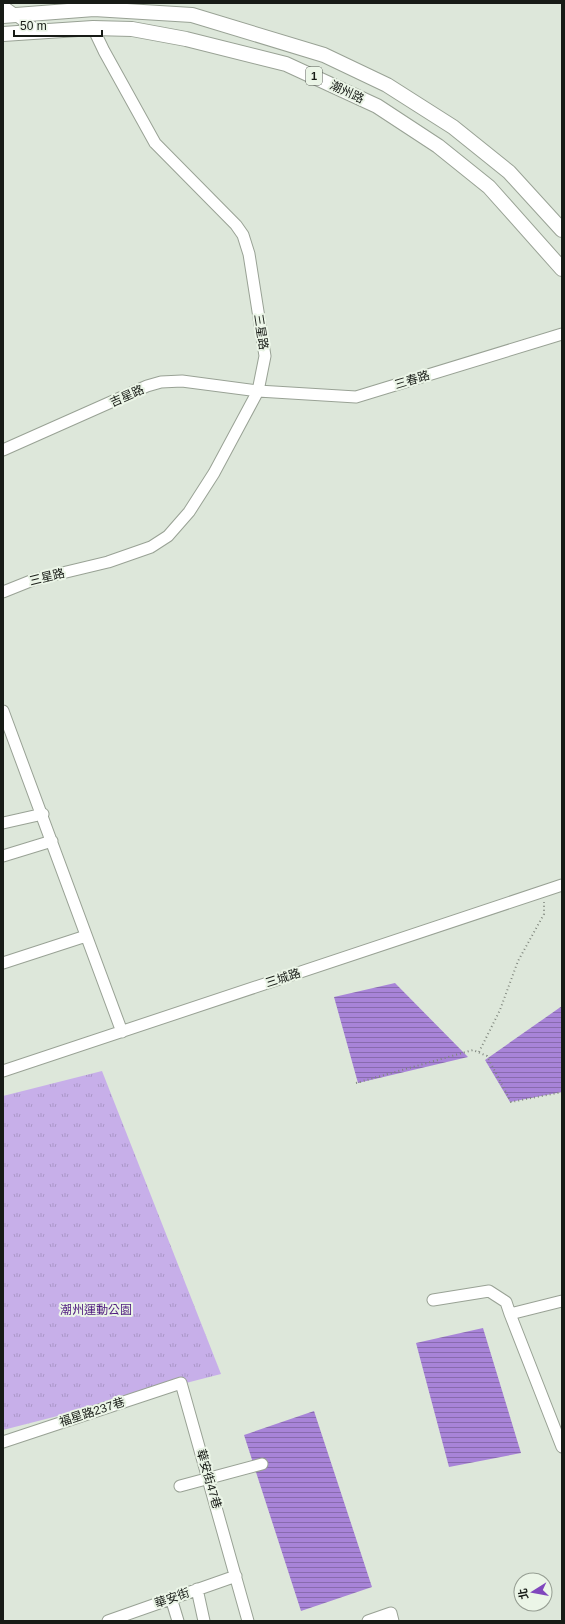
<svg xmlns="http://www.w3.org/2000/svg" width="565" height="1624" viewBox="0 0 565 1624" font-family="Helvetica,'Noto Sans TC',sans-serif">
	<style>
		.park { fill: url(#park-tufts) }
		.water { fill: url(#water-rules) }
		.lines { fill: none; stroke-linecap: round; stroke-linejoin: round }
		.minor-casing { stroke: #99a295; stroke-width: 13 }
		.major-casing { stroke: #99a295; stroke-width: 16 }
		.path { stroke: #80877e; stroke-width: 2; stroke-dasharray: 1 3; stroke-linecap: butt }
		.minor { stroke: #fff; stroke-width: 11 }
		.major { stroke: #fff; stroke-width: 14 }
		.labels { text-anchor: middle; stroke-width: 4; stroke-linejoin: round; paint-order: stroke }
		.shield { fill: #ebf5e7; stroke: #575c55; stroke-width: 1 }
		.shield-label { font-size: 11px; font-weight: bold; fill: #171b16 }
		.street-label { font-size: 12px; fill: #171b16; stroke: #ebf5e7 }
		.park-label { font-size: 12px; fill: #501c7f; stroke: #ebf5e7 }
	</style>
	<defs>
		<pattern id="park-tufts" width="24" height="20" patternUnits="userSpaceOnUse"><rect width="24" height="20" fill="#c7afe9"/><path d="M3 7l-1-3M5 7V3M7 7l1-3M15 17l-1-3M17 17v-4M19 17l1-3" fill="none" stroke="#aa96c7"/></pattern>
		<pattern id="water-rules" width="6" height="5" patternUnits="userSpaceOnUse"><rect width="6" height="5" fill="#a884d8"/><path d="M0 2.5h6" fill="none" stroke="#886bae"/></pattern>
	</defs>
	<rect width="100%" height="100%" fill="#dde7da"/>
	<path class="park" d="M102,1071l119,303 -218,56v-334z"/>
	<path class="water" d="M395,983l73,74 -110,26 -24,-86z
		M562,1006v86l-52,10 -25,-42z
		M483,1328l38,125 -72,14 -33,-124z
		M314,1411l58,176 -71,24 -57,-176z"/>
	<g class="lines">
		<g class="minor-casing">
			<path id="minor" d="M3,6l35,25
				M3,450l144,-64 14,-4 21,-1 76,10 98,6 206,-63
				M3,592l30,-12 75,-18 43,-15 17,-11 21,-24 25,-39 44,-82 7,-35 -16,-102 -6,-19 -7,-10 -81,-82 -51,-92 -11,-23
				M3,711l119,321
				M3,823l40,-9
				M3,856l49,-15
				M3,963l83,-27
				M3,1071l559,-186
				M433,1300l56,-9 17,11 4,12
				M562,1301l-52,13 52,133
				M3,1442l178,-59 67,238
				M180,1486l82,-22
				M197,1589l7,32
				M171,1598l7,23
				M108,1621l128,-45
				M368,1621l23,-8 2,8"/>
		</g>
		<g class="major-casing">
			<path id="major" d="M3,16l91,-7 98,6 132,40 63,30 66,42 56,45 53,58
				M3,34l90,-6 39,1 54,10 100,25 91,42 61,40 51,41 73,82"/>
		</g>
		<path class="path" d="M479,1052l21,-42 18,-49 26,-47v-12
			M356,1083l117,-33 14,6 24,46 51,-10"/>
		<use href="#minor" class="minor"/>
		<use href="#major" class="major"/>
	</g>
	<g class="labels">
		<rect class="shield" x="306" y="67" width="16" height="18" rx="3"/>
		<g class="shield-label">
			<text x="314" y="80">1</text>
		</g>
		<g class="street-label">
			<text transform="translate(347 92) rotate(25)" y="4">潮州路</text>
			<text transform="translate(261 332) rotate(81)" y="4">三星路</text>
			<text transform="translate(412 380) rotate(-17)" y="4">三春路</text>
			<text transform="translate(127 396) rotate(-24)" y="4">吉星路</text>
			<text transform="translate(47 577) rotate(-14)" y="4">三星路</text>
			<text transform="translate(283 978) rotate(-18)" y="4">三城路</text>
			<text transform="translate(92 1412) rotate(-18)" y="4">福星路237巷</text>
			<text transform="translate(209 1479) rotate(74)" y="4">華安街47巷</text>
			<text transform="translate(172 1598) rotate(-19)" y="4">華安街</text>
		</g>
		<g class="park-label">
			<text x="96" y="1314">潮州運動公園</text>
		</g>
	</g>
	<rect width="565" height="1624" fill="none" stroke="#171b16" stroke-width="8"/>
	<g transform="translate(533 1592) rotate(259)"><circle r="19" fill="#ebf5e7" stroke="#969e93"/>
	<path d="M0-3L7 15L0 10L-7 15Z" fill="#8047bd"/>
	<text y="-6" font-size="11" font-weight="bold" text-anchor="middle" fill="#171b16">北</text>
	</g>
	<path d="M14 30v6h88v-6" fill="none" stroke="#171b16" stroke-width="2"/>
	<text x="20" y="30" font-size="12" fill="#171b16" stroke="#ebf5e7" stroke-width="3" paint-order="stroke">50 m</text>
</svg>
